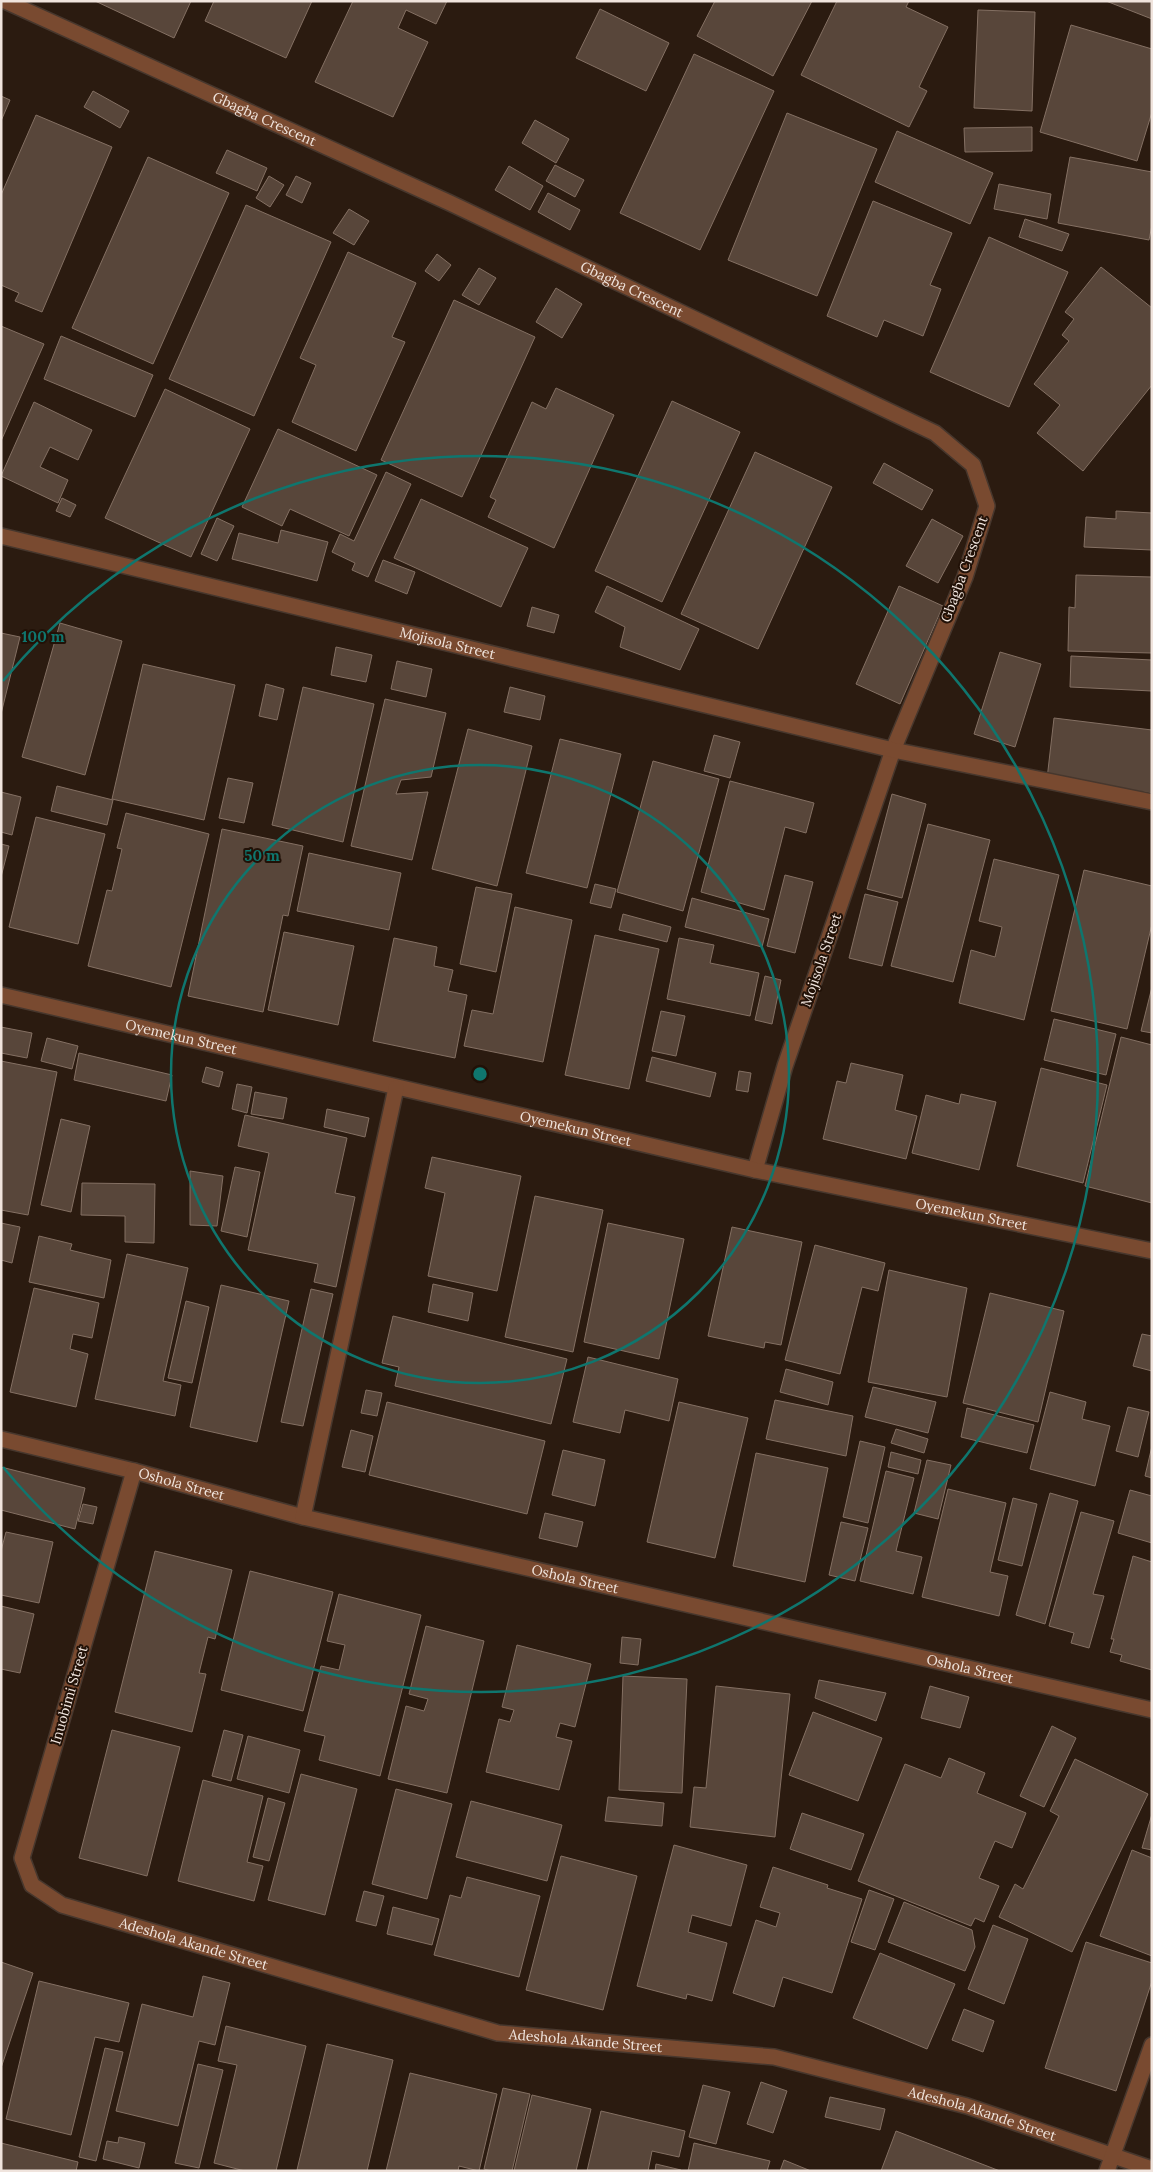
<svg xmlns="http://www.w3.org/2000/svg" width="1153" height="2172" viewBox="0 0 1153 2172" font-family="Lora,serif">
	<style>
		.building { fill: #58463a; stroke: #847063 }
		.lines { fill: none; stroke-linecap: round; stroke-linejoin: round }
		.minor-casing { stroke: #47372d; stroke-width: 18 }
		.minor { stroke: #794a30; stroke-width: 15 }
		.ring { fill: none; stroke: #0f766e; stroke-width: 2.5 }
		.labels { text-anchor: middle; stroke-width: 4; stroke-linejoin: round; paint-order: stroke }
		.street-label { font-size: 14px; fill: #f0e4dd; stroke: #211107 }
		.centre { fill: #0f766e; stroke: #211107; stroke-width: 2.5 }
		.ring-label { font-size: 15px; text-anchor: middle; font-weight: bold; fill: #0f766e; stroke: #211107; stroke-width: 4; stroke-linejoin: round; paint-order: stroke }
	</style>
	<rect width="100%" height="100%" fill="#2b1b10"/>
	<path class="building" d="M95,1h96l-17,37z
		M214,1h98l-26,57 -81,-37z
		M353,1h94l-11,23 -30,-14 -8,18 30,14 -35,75 -78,-35z
		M715,1h97l-39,75 -76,-40z
		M837,1h72l-3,6 42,20 -29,60 8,4 -18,36 -108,-52z
		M1106,1h46v18z
		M600,9l69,34 -23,48 -70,-33z
		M978,10l57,2 -3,99 -58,-3z
		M1071,25l81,24v63l-15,49 -97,-29z
		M694,54l80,37 -74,159 -80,-37z
		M93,91l36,20 -9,17 -36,-21z
		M1,96l9,4 -9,21z
		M787,113l90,36 -60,147 -89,-36z
		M36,115l76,32 -70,165 -27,-11 4,-8 -18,-8v-90z
		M535,120l34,19 -13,24 -34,-20z
		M1032,127v24l-67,1 -1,-24z
		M897,131l96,42 -23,51 -95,-42z
		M227,150l40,18 -10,23 -41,-18z
		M148,157l81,36 -76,171 -81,-36z
		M1070,157l82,15v53l-3,15 -91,-17z
		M555,165l29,15 -9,17 -29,-16z
		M509,166l34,20 -13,24 -35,-20z
		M269,176l15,9 -14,22 -14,-9z
		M296,176l15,7 -9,20 -16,-8z
		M999,184l52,10 -4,25 -53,-10z
		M548,193l32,17 -10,20 -32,-18z
		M873,201l79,32 -22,52 11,4 -18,47 -39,-16 -7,17 -50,-21z
		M246,205l85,37 -77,174 -85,-37z
		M349,209l20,12 -15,24 -21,-12z
		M1025,219l44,15 -7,17 -43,-14z
		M989,237l79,35 -59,135 -79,-35z
		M348,252l68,31 -24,54 13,5 -49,109 -64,-29 24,-57 -16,-7z
		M437,254l14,11 -12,16 -14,-10z
		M1101,267l51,41v77l-69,86 -46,-38 23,-28 -26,-21 35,-43 -7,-6 12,-16 -9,-7z
		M479,268l17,10 -17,27 -17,-10z
		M556,288l26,16 -20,34 -26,-16z
		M454,300l81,37 -73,160 -81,-37z
		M1,326l43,18 -43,97z
		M61,336l92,39 -18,42 -91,-38z
		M556,388l58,27 -60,133 -66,-31 8,-17 -6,-3 42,-95 14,7z
		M165,389l85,40 -59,128 -86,-39z
		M672,401l68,31 -78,170 -67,-31z
		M34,402l58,28 -14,30 -28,-13 -10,20 28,13 -10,23 -57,-27z
		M278,429l99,46 -28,61 -59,-27 -8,17 -40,-19z
		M755,452l77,35 -74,162 -77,-35z
		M884,463l49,27 -11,20 -49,-27z
		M386,472l25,12 -43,93 -16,-7 3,-7 -23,-11 8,-18 14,7z
		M62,498l14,7 -6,12 -14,-6z
		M421,499l107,49 -27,59 -107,-49z
		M1116,511l36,2v37l-68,-3 2,-30 30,2z
		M217,518l17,8 -17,35 -16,-7z
		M932,519l31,17 -25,47 -32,-17z
		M281,530l47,12 -11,39 -85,-22 7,-26 39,10z
		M383,560l32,12 -8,22 -32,-13z
		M1076,575l76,2v76l-84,-2 1,-44 6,1z
		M607,586l92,43 -19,41 -60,-23 5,-20 -30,-15z
		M899,586l44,20 -43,98 -44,-20z
		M532,607l27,8 -5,18 -27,-7z
		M60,623l62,18 -37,134 -63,-18z
		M1,633l19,4 -19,77z
		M336,647l36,8 -6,27 -35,-7z
		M1000,652l41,12 -26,83 -41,-13z
		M1071,656l81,4v31l-82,-4z
		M397,661l35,8 -6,28 -35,-8z
		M143,664l92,21 -31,135 -92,-21z
		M266,684l18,5 -7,31 -18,-4z
		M303,687l71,17 -31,138 -71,-17z
		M510,687l35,9 -5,24 -36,-8z
		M385,699l61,14 -15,64 -30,3 -5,14 32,-2 -16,68 -61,-14z
		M1054,718l98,12v63l-105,-14z
		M468,729l64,17 -35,140 -65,-17z
		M714,735l26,7 -10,36 -26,-7z
		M560,739l61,15 -34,134 -61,-15z
		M653,761l66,18 -36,132 -66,-19z
		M228,778l25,5 -9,40 -25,-5z
		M730,781l84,22 -8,30 -21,-6 -21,83 -63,-18z
		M57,786l56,14 -6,25 -56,-14z
		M1,792l20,5 -9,38 -11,-3z
		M892,794l34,10 -24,94 -35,-9z
		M126,813l83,21 -38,153 -83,-21 19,-76 5,1 10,-42 -5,-1z
		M36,817l69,17 -27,110 -69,-17z
		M928,824l62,16 -37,142 -62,-16z
		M222,829l81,17 -15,70 -5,-1 -20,97 -75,-16z
		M1,844l8,2 -8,31z
		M309,853l92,20 -12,57 -92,-19z
		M994,859l65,16 -35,145 -65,-17 12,-53 24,7 7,-30 -23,-6z
		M1084,870l68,16v38l-25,105 -76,-18z
		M785,875l28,7 -18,71 -28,-7z
		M595,884l21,5 -5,19 -21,-5z
		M476,887l36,7 -16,78 -36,-8z
		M865,894l33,8 -16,64 -33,-8z
		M692,898l77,21 -7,28 -77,-20z
		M515,907l57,13 -29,142 -79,-16 8,-36 21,4z
		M623,914l48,13 -4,15 -48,-12z
		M284,932l70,14 -16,79 -70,-15z
		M595,935l64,14 -30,140 -64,-14z
		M394,938l43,9 -3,19 19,4 -5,21 19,4 -12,63 -82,-17z
		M679,938l35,7 -4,18 49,10 -9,43 -83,-17z
		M765,976l16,4 -9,44 -17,-4z
		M1152,987v46l-11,-2z
		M661,1011l24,5 -9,40 -24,-5z
		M1054,1019l62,15 -10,41 -62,-15z
		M1,1027l31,6 -5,25 -26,-5z
		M1121,1037l31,8v158l-67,-17z
		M47,1038l31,8 -6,23 -31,-8z
		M79,1053l93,22 -6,26 -92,-21z
		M652,1057l64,16 -6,24 -64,-16z
		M1,1061l56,11 -29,143 -27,-5z
		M851,1063l52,12 -8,35 22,6 -11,43 -83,-20 14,-58 9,2z
		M206,1067l17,5 -4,15 -17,-5z
		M1041,1068l66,17 -24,98 -66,-17z
		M739,1071l12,2 -3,19 -12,-2z
		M237,1084l15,3 -5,26 -15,-4z
		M255,1092l32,6 -4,21 -32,-5z
		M961,1094l35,8 -17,68 -67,-17 14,-58 33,9z
		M327,1109l42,9 -4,19 -41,-10z
		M245,1115l102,23 -12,55 20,4 -19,90 -22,-5 4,-18 -70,-14 21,-97 -31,-7z
		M61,1119l29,7 -19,86 -30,-7z
		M432,1157l89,19 -24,115 -69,-15 17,-83 -20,-5z
		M235,1167l25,5 -13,65 -26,-6z
		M190,1171l33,5 -6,50 -27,-1z
		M82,1183l73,1 -1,59 -29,-1v-26l-44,-1z
		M535,1196l68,14 -30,142 -68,-15z
		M1,1223l19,4 -8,36 -11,-3z
		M608,1223l76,16 -25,120 -75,-17z
		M732,1227l70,15 -21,103 -16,-3 -1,6 -56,-12z
		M39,1236l33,8 -2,6 41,10 -7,38 -75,-16z
		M815,1245l70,18 -7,28 -16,-4 -22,87 -55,-14z
		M127,1254l61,14 -25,113 18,4 -6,31 -80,-17z
		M889,1270l78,18 -20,109 -79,-15z
		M433,1284l40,9 -5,28 -40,-9z
		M221,1285l68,16 -32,141 -67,-15z
		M34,1288l65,15 -7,35 -19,-4 -3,15 18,5 -12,53 -66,-15z
		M311,1289l22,5 -30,132 -22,-4z
		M990,1293l74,18 -26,111 -75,-19z
		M186,1301l23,6 -17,76 -24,-5z
		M393,1316l174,43 -16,65 -156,-38 4,-19 -17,-4z
		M1142,1334l10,2v35l-19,-5z
		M588,1357l90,22 -9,42 -44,-11 -5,23 -47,-11z
		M786,1369l47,13 -5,23 -48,-13z
		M873,1387l63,15 -8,31 -63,-16z
		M366,1390l16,3 -5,23 -16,-3z
		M1050,1392l36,10 -4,17 28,7 -15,60 -65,-17z
		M775,1400l78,16 -7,40 -80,-17z
		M387,1402l158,39 -18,73 -158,-39z
		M679,1402l69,16 -33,140 -68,-16z
		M1128,1407l21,5 -11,45 -22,-6z
		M967,1408l67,17 -7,28 -66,-16z
		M896,1429l32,10 -4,14 -33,-10z
		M351,1430l22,6 -8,36 -23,-5z
		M860,1441l25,6 -17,76 -25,-6z
		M1152,1446v32l-7,-2z
		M563,1450l42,10 -10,46 -43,-11z
		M891,1452l30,8 -3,14 -30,-7z
		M756,1453l72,15 -23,114 -72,-16z
		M927,1460l24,5 -13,54 -24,-6z
		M1,1467l84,21 -10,41 -74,-19z
		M886,1471l28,7 -18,73 26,6 -9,37 -53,-13z
		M948,1489l58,14 -16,69 18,4 -9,40 -77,-19z
		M1130,1490l22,6v47l-34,-10z
		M1050,1493l28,8 -33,123 -29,-9z
		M1013,1498l24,6 -15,62 -24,-6z
		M83,1504l14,3 -4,17 -15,-3z
		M1081,1512l33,9 -21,73 11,2 -15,52 -18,-5 3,-10 -25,-7z
		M545,1513l38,9 -6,25 -38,-9z
		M841,1522l27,6 -13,53 -26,-6z
		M6,1532l47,10 -14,61 -38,-8v-44z
		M155,1551l77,19 -17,69 -7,-2 -9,36 7,1 -14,58 -77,-20z
		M1133,1556l19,6v108l-32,-9 2,-6 -12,-3 4,-13h-3z
		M250,1571l83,21 -30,119 -82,-21z
		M339,1594l82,21 -41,161 -61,-16 6,-24 -21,-5 17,-65 18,4 6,-25 -18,-4z
		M1,1606l33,8 -14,59 -19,-4z
		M426,1626l58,15 -37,152 -59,-14 18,-73 18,5 4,-12 -19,-5z
		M622,1637l19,2 -3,26 -18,-2z
		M517,1645l74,19 -16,63 -15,-4 -4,14 16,4 -13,49 -73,-18 13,-53 11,3 4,-12 -12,-3z
		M623,1676l64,3 -5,114 -63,-3z
		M819,1680l67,13 -10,28 -61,-23z
		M716,1686l74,8 -15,143 -85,-10 4,-40 12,1z
		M930,1686l39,11 -9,31 -39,-10z
		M813,1712l69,26 -24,63 -69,-26z
		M1052,1726l24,12 -32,69 -24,-11z
		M112,1730l68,17 -33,129 -68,-18z
		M224,1730l19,5 -12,46 -19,-5z
		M248,1736l52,14 -11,43 -52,-14z
		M949,1758l36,15 -8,20 49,20 -14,35 -17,-7 -16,37 20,8 -15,36 -9,-4 -4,8 -113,-45 47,-117 36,14z
		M1075,1759l73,35 -76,158 -73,-35 16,-33 8,5 36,-73 -9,-5z
		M301,1774l56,15 -32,126 -57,-15z
		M203,1780l60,16 -16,66 16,4 -9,35 -76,-20z
		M396,1789l56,15 -25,95 -55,-15z
		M608,1797l56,6 -2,23 -57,-5z
		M268,1798l17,5 -16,58 -16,-4z
		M471,1801l91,24 -15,56 -91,-24z
		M802,1813l62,21 -13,36 -61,-21z
		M1152,1814v36l-10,-2z
		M674,1845l73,20 -16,61 -39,-11 -4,17 39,11 -15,58 -25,-7 -1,5 -49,-13z
		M1132,1850l20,8v98l-52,-20z
		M561,1856l76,20 -34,134 -77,-20z
		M773,1867l55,18 -1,3 35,11 -30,94 -49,-16 -9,30 -41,-14 23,-73 20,7 4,-14 -20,-6z
		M467,1877l73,19 -21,81 -85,-22 16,-60 11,3z
		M869,1890l25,9 -19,51 -24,-8z
		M364,1891l20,5 -8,30 -20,-5z
		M904,1902l68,28 3,17 -10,24 -77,-29z
		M393,1907l46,12 -7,26 -45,-11z
		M993,1925l35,14 -24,65 -36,-15z
		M1086,1942l66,21v18l-36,110 -71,-23z
		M880,1953l75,31 -28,65 -74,-31z
		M1,1962l32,11 -32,95z
		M203,1976l27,7 -15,62 -16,-4 -21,85 -62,-15 26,-107 51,13z
		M39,1981l90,22 -10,39 -24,-5 -24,98 -65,-16z
		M964,2009l30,12 -11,31 -31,-12z
		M226,2026l80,20 -30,125h-31l-31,-8 23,-98 -19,-4z
		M327,2044l66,16 -26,111 -70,-1z
		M105,2048l18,4 -27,109 -17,-4z
		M198,2064l25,6 -24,98 -24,-5z
		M410,2073l87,21 -18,77 -20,-5 -1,5h-72z
		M761,2082l26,9 -14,42 -26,-9z
		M703,2085l27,7 -14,52 -27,-7z
		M503,2088l27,6 -18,77h-21l-7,-2z
		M532,2095l59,14 -15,62h-62z
		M830,2097l55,12 -5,21 -55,-13z
		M601,2111l84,20 -6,26 -27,-6 -4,20h-61z
		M896,2131l104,40h-119z
		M119,2137l26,6 -6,25 -36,-9 4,-18 11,2z
		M1,2143l77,19 -2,9h-75z
		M694,2143l76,18 -3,10h-79z
		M784,2160l27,11h-31z
		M656,2164l25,6 -1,1h-25z"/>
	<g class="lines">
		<g class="minor-casing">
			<g id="minor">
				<path id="s1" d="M5,1l445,202 485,230 38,32 14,41 -22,71 -72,173 -108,316 -30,104"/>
				<path id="s2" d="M1,536l892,214 259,52"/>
				<path id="s3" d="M1,995l754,175 397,81"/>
				<path id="s4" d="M1,1439l133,32 169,46 849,193"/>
				<path id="s5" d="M134,1471l-112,387 10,27 30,20 436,128 276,24 193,49 185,63"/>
				<path d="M303,1517l93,-429"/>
				<path d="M1107,2171l45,-126"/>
			</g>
		</g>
		<use href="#minor" class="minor"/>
	</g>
	<g class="ring">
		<circle cx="480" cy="1074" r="309"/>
		<path d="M3 681A618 618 0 1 1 3 1467"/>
	</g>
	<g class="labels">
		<g class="street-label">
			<text dy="5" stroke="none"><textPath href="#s1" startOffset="285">Gbagba Crescent</textPath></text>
			<text dy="5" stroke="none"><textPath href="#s1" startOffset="690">Gbagba Crescent</textPath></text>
			<text transform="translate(964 569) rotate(-70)" y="5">Gbagba Crescent</text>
			<text dy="5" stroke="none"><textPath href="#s2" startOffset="459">Mojisola Street</textPath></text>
			<text transform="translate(821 960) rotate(-71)" y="5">Mojisola Street</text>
			<text dy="5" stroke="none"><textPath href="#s3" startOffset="185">Oyemekun Street</textPath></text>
			<text dy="5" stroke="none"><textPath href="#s3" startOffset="590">Oyemekun Street</textPath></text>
			<text dy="5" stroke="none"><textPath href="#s3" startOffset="995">Oyemekun Street</textPath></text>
			<text dy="5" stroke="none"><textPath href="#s4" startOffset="186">Oshola Street</textPath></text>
			<text dy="5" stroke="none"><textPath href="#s4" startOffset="591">Oshola Street</textPath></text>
			<text dy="5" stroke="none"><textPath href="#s4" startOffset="996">Oshola Street</textPath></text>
			<text transform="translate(69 1695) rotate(-74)" y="5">Inuobimi Street</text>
			<text dy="5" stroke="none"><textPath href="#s5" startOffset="605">Adeshola Akande Street</textPath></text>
			<text dy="5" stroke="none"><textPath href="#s5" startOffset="1010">Adeshola Akande Street</textPath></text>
			<text dy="5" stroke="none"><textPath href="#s5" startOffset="1415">Adeshola Akande Street</textPath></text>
		</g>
	</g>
	<circle cx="480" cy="1074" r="8" class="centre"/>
	<g class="ring-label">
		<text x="43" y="642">100 m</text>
		<text x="262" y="861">50 m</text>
	</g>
	<rect width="1153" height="2172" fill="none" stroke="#f0e4dd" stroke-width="5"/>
</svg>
